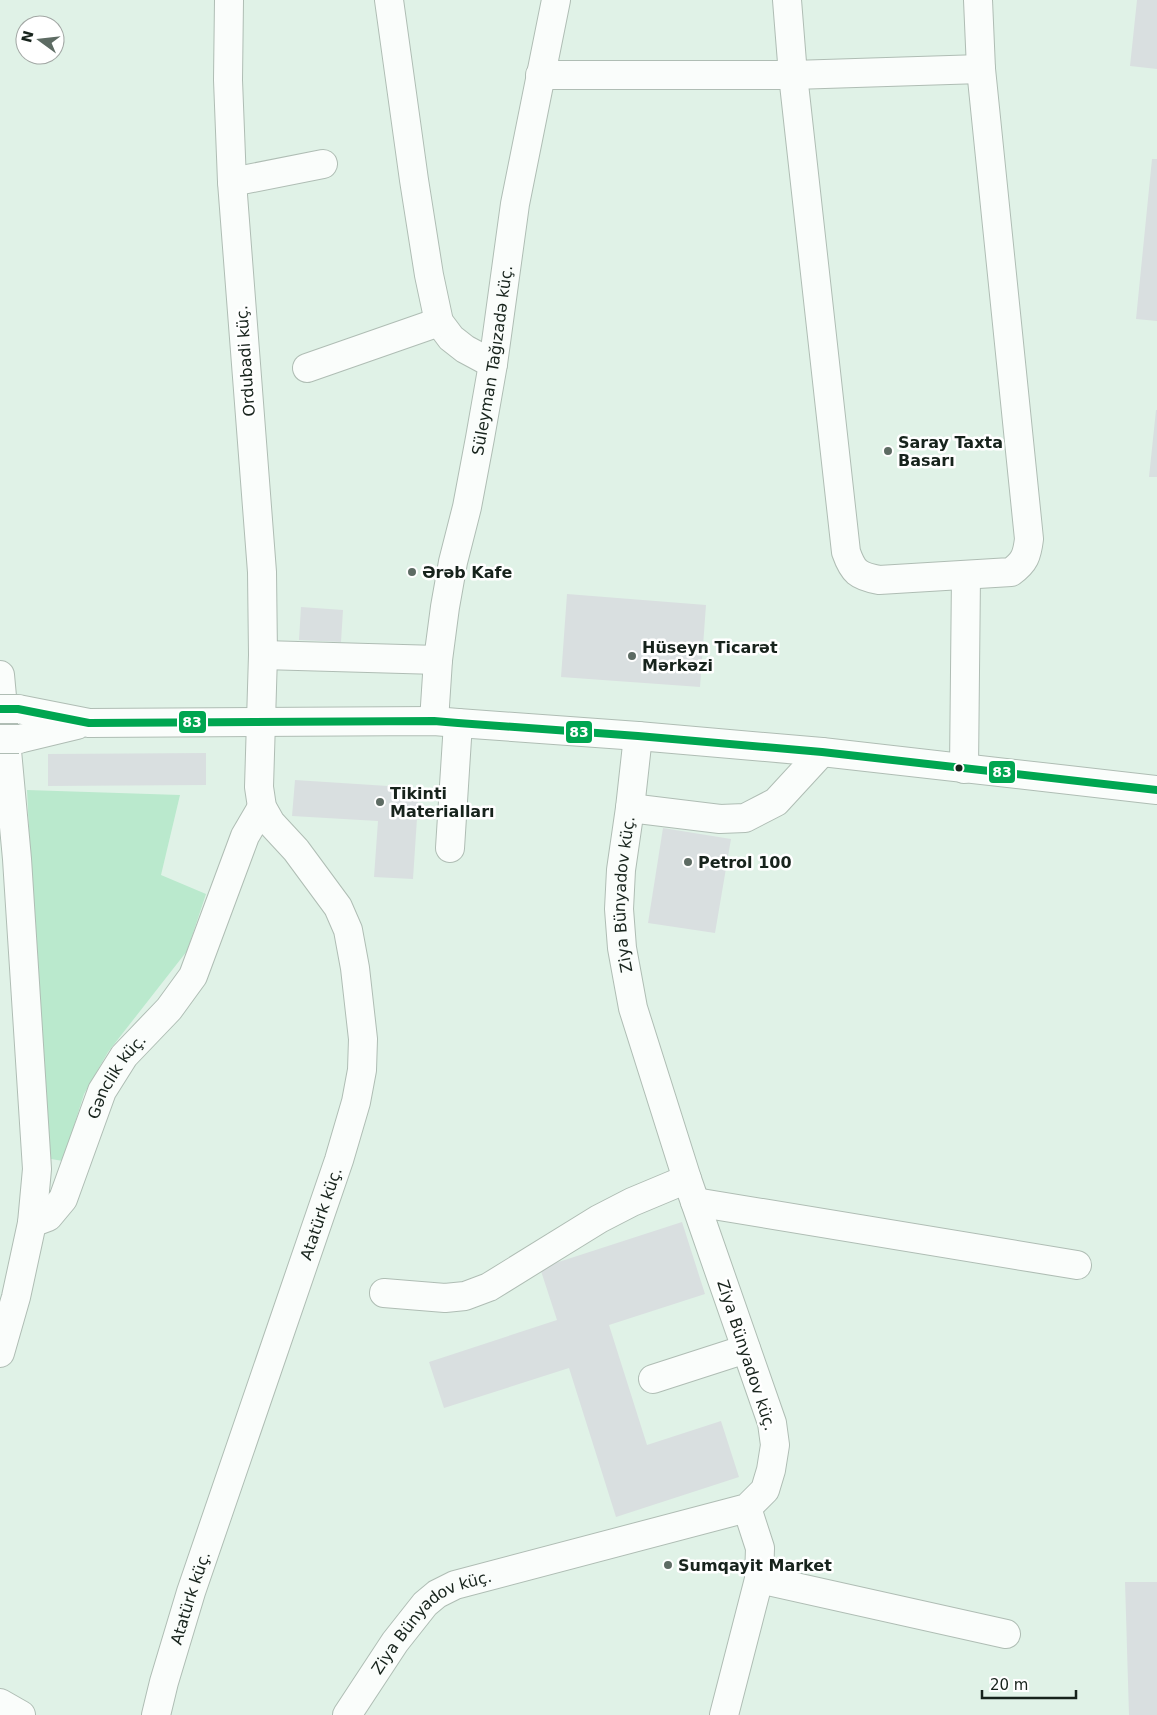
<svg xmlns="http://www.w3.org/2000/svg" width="1157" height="1715" viewBox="0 0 1157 1715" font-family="'DejaVu Sans',sans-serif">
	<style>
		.green { fill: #bae9cd }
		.building { fill: #d9dfe0 }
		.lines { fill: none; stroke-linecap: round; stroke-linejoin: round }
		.minor-casing { stroke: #afbdb4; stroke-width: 30 }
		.major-casing { stroke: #afbdb4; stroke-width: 30 }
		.minor { stroke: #fafdfb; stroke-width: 28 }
		.major { stroke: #fafdfb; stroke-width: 28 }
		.major-bridge-casing { stroke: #afbdb4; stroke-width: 30; stroke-linecap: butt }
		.major-bridge { stroke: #fafdfb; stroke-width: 28 }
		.bus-1-casing { stroke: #fff; stroke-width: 11 }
		.bus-1 { stroke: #00a651; stroke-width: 8 }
		.poi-dot { fill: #5d6b63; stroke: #fff; stroke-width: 2 }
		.bus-dot { fill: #17231c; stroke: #fff; stroke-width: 2 }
		.labels { text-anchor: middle; stroke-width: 5; stroke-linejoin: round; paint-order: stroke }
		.street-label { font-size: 16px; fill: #17231c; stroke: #fff }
		.poi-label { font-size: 16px; font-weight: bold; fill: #17231c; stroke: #fff; text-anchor: start }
		.line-badge { stroke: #fff; stroke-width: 2 }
		.badge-label { font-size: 14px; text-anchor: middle; font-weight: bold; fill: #fff }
	</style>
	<rect width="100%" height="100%" fill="#e0f2e7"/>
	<path class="green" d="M27,790l153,5 -19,80 45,19 -19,57 -79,101 -24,42 -21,67 -18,-3z"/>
	<path class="building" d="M1137,0h20v69l-27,-3z
		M1152,159h5v162l-21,-2z
		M1156,410h1v67h-8z
		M567,594l139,11 -6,82 -139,-10z
		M301,607l42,3 -2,32 -42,-2z
		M206,753v32l-158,1v-32z
		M295,780l124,8 -6,91 -39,-2 4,-56 -86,-5z
		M663,828l68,11 -16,94 -67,-10z
		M682,1222l23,72 -96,31 38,120 74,-24 18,56 -123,40 -47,-149 -125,40 -15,-46 128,-42 -17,-52z
		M1125,1582h32v133h-28z"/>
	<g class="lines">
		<g class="minor-casing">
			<g id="minor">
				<path d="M389,0l25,180 15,95 10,47 12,16 14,11 28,15"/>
				<path d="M787,0l6,75 53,477c7,20 12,24 33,28l132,-8c14,-10 16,-17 18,-33l-48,-470 -3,-69"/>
				<path d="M540,75h253l188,-6"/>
				<path d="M232,182l91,-18"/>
				<path d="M307,368l132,-46"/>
				<path d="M263,655l175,5"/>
				<path d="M0,675l17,184 20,310 -5,54"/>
				<path id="s1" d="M434,721l4,-61 7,-53 8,-45 14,-55 13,-69 13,-74 22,-160 41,-204"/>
				<path d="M964,769l2,-194"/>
				<path d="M630,808l90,11 25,-1 31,-16 46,-50"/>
				<path d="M450,848l8,-125"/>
				<path d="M695,1202l382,63"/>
				<path d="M384,1293l61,5 20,-2 24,-9 110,-68 33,-17 55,-23"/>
				<path id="s2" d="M0,1353l16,-56 16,-74 16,-6 15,-18 39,-108 22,-35 45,-47 24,-33 52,-140 17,-29"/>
				<path d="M653,1379l93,-30"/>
				<path d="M759,1579l247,55"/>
				<path d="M0,1703l21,12"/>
				<path id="s3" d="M156,1715l8,-33 27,-90 148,-432 17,-58 6,-32 1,-31 -8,-71 -7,-38 -10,-23 -42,-57 -25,-27 -9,-16 -3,-20 4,-132 -1,-83 -30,-390 -4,-102 1,-80"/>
				<path id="s4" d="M347,1715l48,-73 30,-38 12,-10 18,-9 292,-77 18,-18 6,-20 4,-25 -3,-22 -85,-244 -54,-171 -11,-60 -3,-39 2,-39 9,-62 8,-72"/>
				<path d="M724,1715l35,-136 1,-31 -13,-40"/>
			</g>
		</g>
		<g class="major-casing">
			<path id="major" d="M18,709l71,14 345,-2 24,2 180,13 184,16 335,38
				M19,739l58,-14"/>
		</g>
		<use href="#minor" class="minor"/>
		<use href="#major" class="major"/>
		<g class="major-bridge-casing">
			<path id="major-bridge" d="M0,709h18
				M0,739h19"/>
		</g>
		<use href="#major-bridge" class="major-bridge"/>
		<g class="bus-1-casing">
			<path id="bus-1" d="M0,709h18l71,14 345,-2 24,2 180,13 184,16 335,38"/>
		</g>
		<use href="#bus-1" class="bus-1"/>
	</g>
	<g class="poi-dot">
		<circle cx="888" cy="451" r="5"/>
		<circle cx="412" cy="572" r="5"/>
		<circle cx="632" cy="656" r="5"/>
		<circle cx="380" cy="802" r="5"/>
		<circle cx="688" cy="862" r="5"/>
		<circle cx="668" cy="1565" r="5"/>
	</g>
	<circle class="bus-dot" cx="959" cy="768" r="4.5"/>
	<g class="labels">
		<g class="street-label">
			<text dy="6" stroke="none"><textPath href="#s1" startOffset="366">Süleyman Tağızadə küç.</textPath></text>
			<text transform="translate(245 361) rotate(-94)" y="6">Ordubadi küç.</text>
			<text dy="6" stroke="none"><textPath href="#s4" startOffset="1120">Ziya Bünyadov küç.</textPath></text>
			<text dy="6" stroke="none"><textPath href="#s2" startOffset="309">Gənclik küç.</textPath></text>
			<text dy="6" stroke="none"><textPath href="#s3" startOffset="528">Atatürk küç.</textPath></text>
			<text transform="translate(747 1355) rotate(72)" y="6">Ziya Bünyadov küç.</text>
			<text dy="6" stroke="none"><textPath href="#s3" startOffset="122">Atatürk küç.</textPath></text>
			<text dy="6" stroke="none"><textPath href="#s4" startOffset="130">Ziya Bünyadov küç.</textPath></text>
		</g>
		<g class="poi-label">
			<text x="898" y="448">Saray Taxta<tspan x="898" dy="18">Basarı</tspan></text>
			<text x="422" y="578">Ərəb Kafe</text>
			<text x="642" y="653">Hüseyn Ticarət<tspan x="642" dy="18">Mərkəzi</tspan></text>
			<text x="390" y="799">Tikinti<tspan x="390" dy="18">Materialları</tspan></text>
			<text x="698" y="868">Petrol 100</text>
			<text x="678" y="1571">Sumqayit Market</text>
		</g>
	</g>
	<g class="line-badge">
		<rect x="178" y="710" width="29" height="24" rx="5" fill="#00a651"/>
		<rect x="565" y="720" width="28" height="24" rx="5" fill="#00a651"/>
		<rect x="988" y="760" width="28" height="24" rx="5" fill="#00a651"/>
	</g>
	<g class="badge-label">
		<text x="192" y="727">83</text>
		<text x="579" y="737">83</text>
		<text x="1002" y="777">83</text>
	</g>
	<g transform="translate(40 40) rotate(285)"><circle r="24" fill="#ffffff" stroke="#a2a7a4"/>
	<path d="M0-4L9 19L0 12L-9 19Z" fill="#5d6b63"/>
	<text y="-8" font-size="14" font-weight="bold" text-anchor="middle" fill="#17231c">N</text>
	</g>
	<path d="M982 1690v8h94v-8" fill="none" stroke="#17231c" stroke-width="2.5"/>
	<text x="990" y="1690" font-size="15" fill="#17231c" stroke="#ffffff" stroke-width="4" paint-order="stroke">20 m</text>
</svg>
